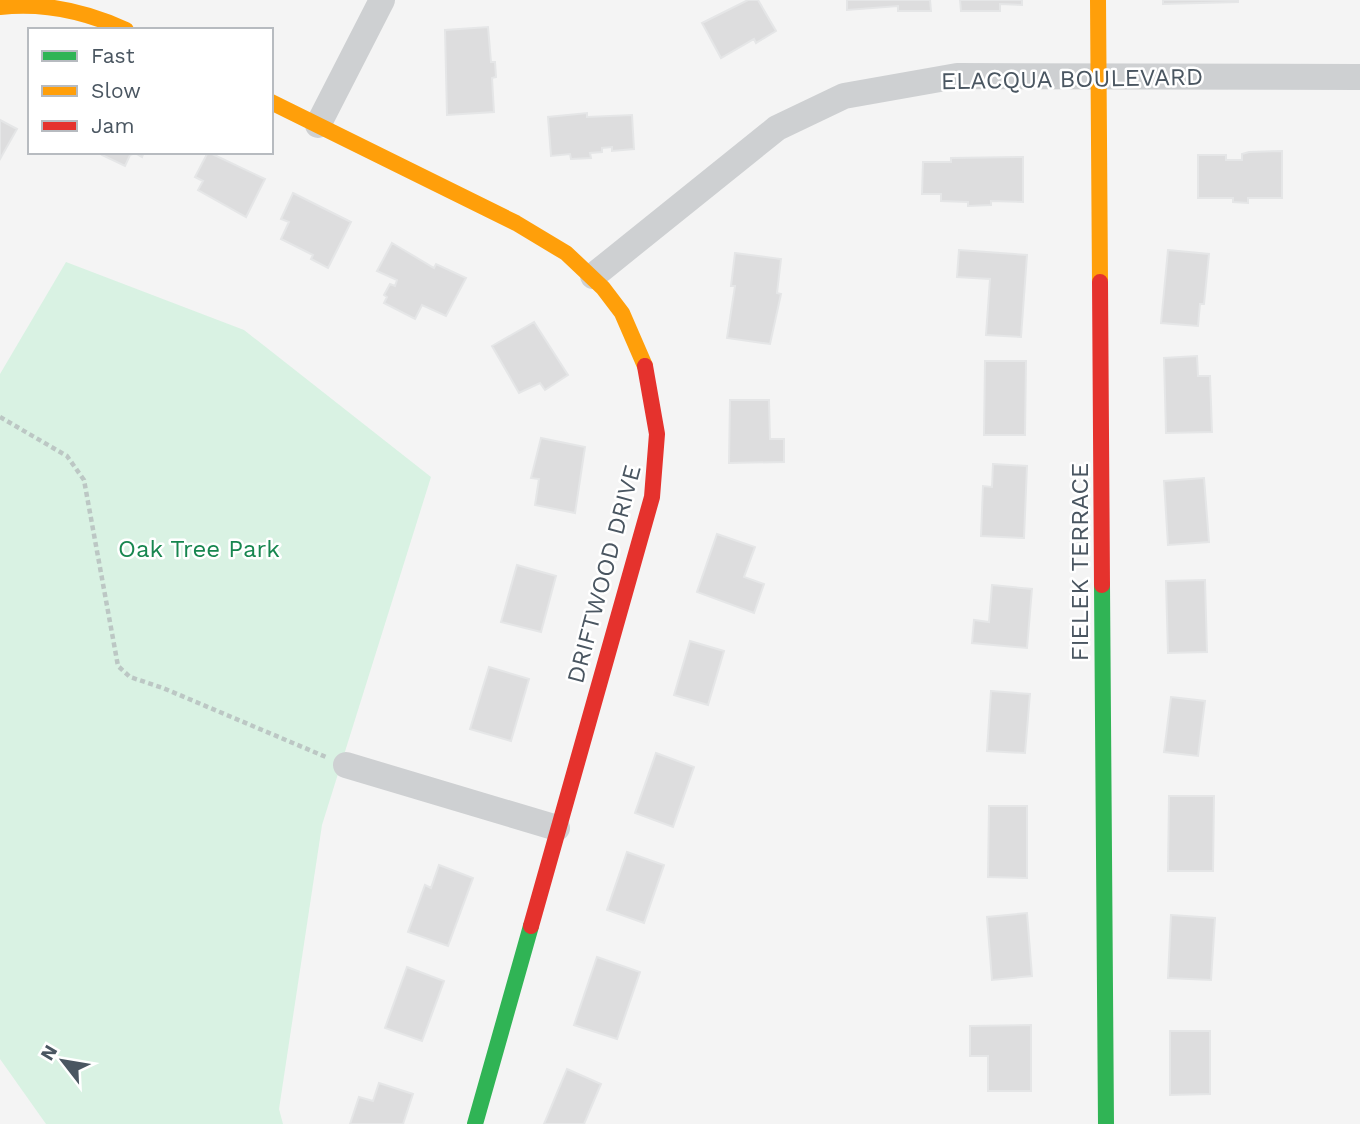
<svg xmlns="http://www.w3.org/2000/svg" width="1360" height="1124" viewBox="0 0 1360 1124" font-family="'Work Sans',sans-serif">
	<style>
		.green { fill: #d9f2e3 }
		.building { fill: #ddddde; stroke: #e5e6e7; stroke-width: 2 }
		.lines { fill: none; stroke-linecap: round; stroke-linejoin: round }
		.path { stroke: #bcc7c4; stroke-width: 4.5; stroke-dasharray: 5 3.5; stroke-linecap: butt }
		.street { stroke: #ced0d2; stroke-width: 26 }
		.fast { stroke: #30b455; stroke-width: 16 }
		.slow { stroke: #ff9f0a; stroke-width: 16 }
		.jam { stroke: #e5322d; stroke-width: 16 }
		.labels { text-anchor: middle; stroke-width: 5; stroke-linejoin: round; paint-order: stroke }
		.street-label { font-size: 24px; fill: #4a5661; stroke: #fff }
		.park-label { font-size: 24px; fill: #17864f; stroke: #fff }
	</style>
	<rect width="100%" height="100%" fill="#f4f4f4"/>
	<path class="green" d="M66,262l178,68 187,147 -109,348 -43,284 4,15h-237l-46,-65v-685z"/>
	<path class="building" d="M748,0h10l18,31 -20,12 -2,-4 -33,19 -19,-35z
		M847,0h83l1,11h-33v-5l-51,4z
		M960,0h62v5l-22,-1v7h-39z
		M1163,0h75v2l-75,2z
		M488,27l3,35h4l1,15 -4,1 2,34 -47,3 -2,-85z
		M587,113v4l45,-2 2,34 -22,2v-4l-10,1v4l-12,1 1,5 -20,1 -1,-5 -19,2 -3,-39z
		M0,120l17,9 -17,30z
		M1282,151v47h-34v5l-15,-1v-4h-35v-43h28v5h16v-6l7,-2z
		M103,152h41l-2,5 -7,-4 -5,2 -5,11 -23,-11z
		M208,152l57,27 -19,38 -48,-27 5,-9 -8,-4z
		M1023,157v45l-32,-1v4l-23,1v-4l-27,-1v-7h-19l1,-32h28v-4z
		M293,193l58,29 -23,46 -17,-9 2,-4 -32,-16 8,-17 -8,-3z
		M392,243l42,25 2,-4 30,14 -20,38 -24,-11 -7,14 -31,-16 3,-6 -3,-2 6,-11 5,2 2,-6 -20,-9z
		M959,250l68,5 -6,82 -35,-2 4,-56 -33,-2z
		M1168,250l41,4 -5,50h-4l-2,22 -37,-3z
		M735,253l46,6 -4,34 4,1 -11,50 -43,-6 8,-52h-4z
		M534,322l34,53 -23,15 -5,-7 -21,10 -27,-47z
		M1197,356l1,20h12l2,56 -46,1 -2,-75z
		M985,361h41l-1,74h-41z
		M730,400h39l1,39h14v23l-55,1z
		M541,438l44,9 -10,66 -40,-8 4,-26 -8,-1z
		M993,464l34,2 -3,72 -43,-2 2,-50 9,1z
		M1204,478l5,64 -41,3 -4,-64z
		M717,534l38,13 -11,30 20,7 -10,29 -57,-21z
		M517,565l39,11 -15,56 -40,-10z
		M1205,580l2,72 -39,1 -2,-72z
		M992,585l40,4 -5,59 -55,-5 2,-23 15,2z
		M690,641l34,10 -16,54 -34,-10z
		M489,667l40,12 -18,62 -41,-12z
		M991,691l39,3 -5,59 -38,-2z
		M1171,697l34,4 -7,55 -34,-4z
		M656,753l38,14 -21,60 -38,-14z
		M1169,796h45l-1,75h-45z
		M989,806h38v72l-39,-1z
		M627,852l37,13 -20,58 -37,-13z
		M439,865l34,13 -25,68 -40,-14 17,-47 6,3z
		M1027,913l5,63 -40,4 -5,-63z
		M1171,915l44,3 -4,62 -43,-2z
		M597,957l43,15 -23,67 -43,-14z
		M407,967l37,14 -22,60 -37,-13z
		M1031,1025v66h-43v-35h-18v-30z
		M1170,1031h40v63l-40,1z
		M567,1069l34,15 -17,40h-40z
		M379,1083l34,11 -10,30h-53l9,-27 14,4z"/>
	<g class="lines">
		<path class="path" d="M0,417l67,39 17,24 34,186 12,11 33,11 163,69"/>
		<path class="street" d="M318,125l64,-125
			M593,276l184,-148 67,-32 113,-20 403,1
			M346,765l211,63"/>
		<path class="fast" d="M1102,585l4,539
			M475,1124l56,-198"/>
		<path class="slow" d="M1098,0l2,282
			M0,7c45,-5 85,4 126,23
			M271,102l245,121 50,30 37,35 19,25 23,53"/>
		<path class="jam" d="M1100,282l2,303
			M531,926l121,-429 5,-63 -12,-68"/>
	</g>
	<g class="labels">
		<g class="street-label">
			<text transform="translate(1072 79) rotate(-1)" y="8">ELACQUA BOULEVARD</text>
			<text transform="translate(1080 562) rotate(-90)" y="8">FIELEK TERRACE</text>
			<text transform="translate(604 574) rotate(-75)" y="8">DRIFTWOOD DRIVE</text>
		</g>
		<g class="park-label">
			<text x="199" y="557">Oak Tree Park</text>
		</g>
	</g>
	<rect x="28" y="28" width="245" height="126" fill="#ffffff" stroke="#b7bbc0" stroke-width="2"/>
	<rect x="42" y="51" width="35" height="10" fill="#30b455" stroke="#b7bbc0" stroke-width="2"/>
	<text x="91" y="63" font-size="21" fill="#4a5661">Fast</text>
	<rect x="42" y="86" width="35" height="10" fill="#ff9f0a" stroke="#b7bbc0" stroke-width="2"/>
	<text x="91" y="98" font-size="21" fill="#4a5661">Slow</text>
	<rect x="42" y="121" width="35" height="10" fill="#e5322d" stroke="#b7bbc0" stroke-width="2"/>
	<text x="91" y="133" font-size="21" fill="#4a5661">Jam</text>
	<g transform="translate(63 1061) rotate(301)" stroke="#ffffff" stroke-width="5" paint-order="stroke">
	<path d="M0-5L12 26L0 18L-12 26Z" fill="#4a5661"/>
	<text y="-10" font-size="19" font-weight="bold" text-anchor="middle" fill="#4a5661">N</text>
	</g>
</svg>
